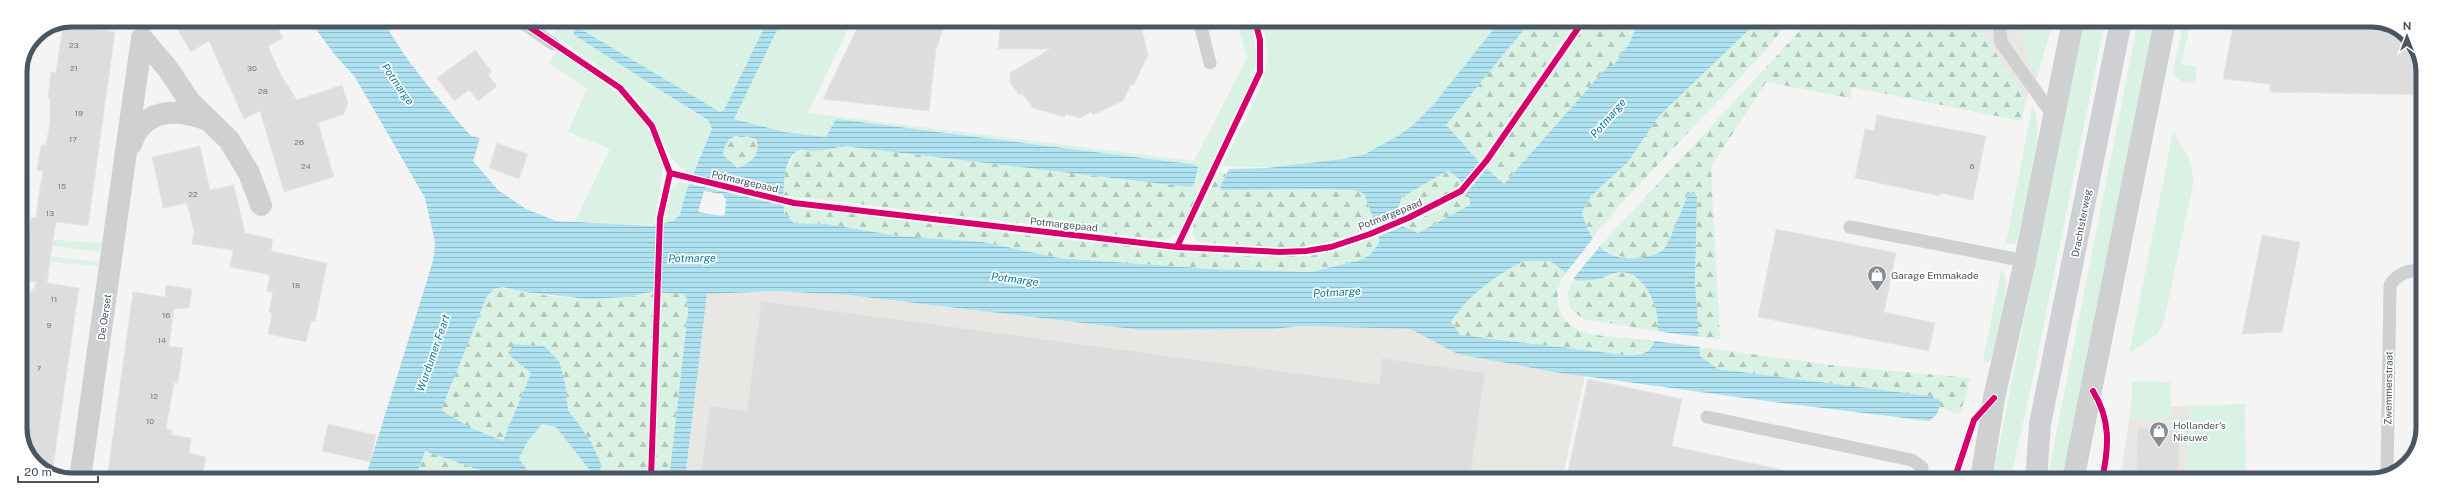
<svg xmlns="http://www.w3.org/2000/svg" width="2443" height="500" viewBox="0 0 2443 500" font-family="'Public Sans',sans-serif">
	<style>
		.commercial { fill: #e8e7e3 }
		.green { fill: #d9f2e3 }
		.forest { fill: url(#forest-firs) }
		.water { fill: url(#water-rules); fill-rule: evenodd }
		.pier { fill: #f4f4f4 }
		.building { fill: #ddddde; stroke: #e5e6e7 }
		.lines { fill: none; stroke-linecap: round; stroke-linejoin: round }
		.service { stroke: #ced0d2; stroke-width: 13 }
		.minor { stroke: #ced0d2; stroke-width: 22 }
		.secondary { stroke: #ced0d4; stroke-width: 22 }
		.cycleway-casing { stroke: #fff; stroke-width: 8 }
		.cycleway { stroke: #d6006c; stroke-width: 6 }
		.labels { text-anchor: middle; stroke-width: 3.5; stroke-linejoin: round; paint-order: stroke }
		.number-label { font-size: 8px; fill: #707881 }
		.street-label { font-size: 10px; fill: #4a5661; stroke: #fff }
		.poi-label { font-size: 10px; fill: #4a5661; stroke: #fff; text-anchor: start }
		.water-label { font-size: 11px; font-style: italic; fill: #0c7c9b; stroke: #fff }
		.rim { fill: none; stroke: #4a5661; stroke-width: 5 }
	</style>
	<defs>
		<pattern id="forest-firs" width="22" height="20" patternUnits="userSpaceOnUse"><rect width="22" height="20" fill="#d9f2e3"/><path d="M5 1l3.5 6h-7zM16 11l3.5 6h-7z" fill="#b2c7bb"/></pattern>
		<pattern id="water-rules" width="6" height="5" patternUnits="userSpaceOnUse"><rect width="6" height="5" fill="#aee2f0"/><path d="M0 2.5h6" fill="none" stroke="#90bac6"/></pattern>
	</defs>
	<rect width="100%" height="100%" fill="#f4f4f4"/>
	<path class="commercial" d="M1975,21h78l-16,56 -11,22z
		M774,291l74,4 293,35 133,-1 27,-3 109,3 48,25 96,18 31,3 -23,105 -877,-1 22,-185z
		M2189,406l-3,74h-66l11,-72z"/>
	<path class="green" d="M558,20h210l-44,91 -4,1 -141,-84 -5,3v4l63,39 73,49 2,6 -19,45c-26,-7 -31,-43 -47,-64 -24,-32 -61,-52 -93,-75l8,-12z
		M782,20h70l-44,93 386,48 53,-103 -11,-38h14l7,36 -5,22 -53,110 -10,-1 5,-2 4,-19 -8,-2 -354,-44 -10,17 -42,-5 -50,-13z
		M1261,20l239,1c-28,34 -54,74 -87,104 -50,45 -128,44 -191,41 12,-26 40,-73 44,-99 3,-16 -1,-31 -5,-47z
		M2021,21h32l-16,56c-11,-17 -17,-36 -16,-56z
		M2084,21h21l-71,353 -24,106h-18z
		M2138,21h16l-92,459h-15z
		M2184,21h7l-10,43 16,3 -2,17 -14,-3 -7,-5 -1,-5z
		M557,51c40,27 104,64 105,120 0,18 -6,36 -7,54l-81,-2 36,-74 -42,-17 19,-43 -38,-26z
		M2032,107c17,13 -11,115 -16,137l-10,-1z
		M2173,132l16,26 5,22 -31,145 -6,9 -28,20z
		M679,182l10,2c-6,15 -5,37 -25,40l6,-34z
		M20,235l26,4 55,4 -1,9 -80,-10z
		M20,253l78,9v4l-78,-7z
		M2001,271l3,1c5,15 -3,87 -20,92v-9z
		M2132,381l38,1 1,35 -2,2h-38z
		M2245,404l1,76h-60l3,-74z
		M542,424l14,3 36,46 -2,6h-57l-14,-21 9,-17z"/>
	<path class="forest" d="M1531,21h45l-97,141 -31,-35 -3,-1z
		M1589,21h50l-10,23 -16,22 -6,1 -103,117 -18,-15z
		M1758,21h20l5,8 -18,22 -145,154 -28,33 -10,-26 9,-16 37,-34 30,-45z
		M1809,21h166l51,78 -4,22 -170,-34 -2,11 -84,-16 -55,85 9,172 -22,-2 -3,-55 2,-85 -9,-3c-7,17 -13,39 -23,54 -12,17 -53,11 -65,-2z
		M741,135l15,4c6,15 -6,25 -19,29l-14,-13c2,-12 5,-18 18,-20z
		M843,146l356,42c-8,18 -14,48 -34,52l-382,-45 2,-23 10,-19 6,-4 10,2z
		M1447,171l6,2 8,10c-15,17 -42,25 -62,34l-2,-6 5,-14z
		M1219,172l7,2 -6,13 140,4 5,5 11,30 -43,15 -40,7 -95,-6 -5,-6v-9z
		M1467,192l4,4v9l-53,28 -14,-6v-1l34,-16z
		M784,206l266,32 134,14 76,5 50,-1 29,-6 40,-14v7l-9,12 -10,5 -48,12 -102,-3 -151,-11 -76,-16 -85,-6 -72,-12 -32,-1 -10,-10z
		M1524,261h26l16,12c-7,9 -9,17 -8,28 3,43 67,34 98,40l-11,11 -20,3 -165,-20 -10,-13c17,-26 46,-47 74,-61z
		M1621,272c5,2 11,3 15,6 15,8 25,37 22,53l-75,-12 -13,-11 -2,-17 6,-13c9,8 37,-2 47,-6z
		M502,287c30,10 93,14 125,10 22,-3 33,-6 57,-3l3,5 1,13 -19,167h-64l-4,-6 -1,-12 -10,-21 -22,-30 -3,-27 -34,-11 -28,69 -34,-14 -29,-17 47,-114 7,-7z
		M1699,347l132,18 140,13 -11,36 -20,-6v-8l-11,-4 -211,-27 -18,-13z
		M425,451l66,23 4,5h-80z"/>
	<path class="water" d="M309,20h74c23,43 56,79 88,116l9,2 -7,23 25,29 28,19 30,12 96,5 21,-5 7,-7 7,-25 25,-60 -2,-6 -4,-4 -132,-84v-4l5,-3 141,84 4,-2 44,-90h14l-48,99 50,13 42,5 10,-18 354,45 8,2 -4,19 -5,2 -346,-41c-10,2 -20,5 -31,5 -4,0 -8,-2 -12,-1 -19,5 -17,48 -16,63l10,10 32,1 72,12 85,6 76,16 151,11 102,3 48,-12 10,-5 9,-12v-8l-14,-39 -5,-5c-46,-3 -92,-1 -138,-1l-2,-3 9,-18 39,-1 75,-9 22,-5 33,-18 14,-10 22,-22 66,-83h31l-86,105 3,1 31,35 25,22 103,-117 6,-1 16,-22 10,-23h119l-100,96 -30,45 -37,34 -9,16c8,29 22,49 55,46 10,-1 18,-2 26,-8 6,-5 21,-46 25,-56l6,-2 3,5 -2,85 5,74 18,13 211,27 11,4c0,10 -2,15 -11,21l-155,-19 -220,-30 -96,-18 -48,-25 -109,-3 -27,3 -133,1 -293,-35 -74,-4 -67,3 -22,185h-16l19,-167 -1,-13 -3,-5 -32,-2 -25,5 -39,2 -63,-7 -23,-5 -8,2 -7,7 -46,114 28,17 34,14 28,-68 -23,-19 2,-5 5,-5 29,2 15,15 6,22 3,27 22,30 10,21 1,12 4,6h-15l2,-6 -36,-46 -14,-3 -14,17 -9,17 14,21h-38l-4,-5 -66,-23 -10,28h-50l60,-192 9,-30 1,-15 -10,-44 -70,-121 -20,-22zM741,135l15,4c6,15 -6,25 -19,29l-14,-13c2,-12 5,-18 18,-20zM1447,171c12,4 24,22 23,34l-52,28 -14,-6 -7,-16 5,-14zM704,191l18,3 4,5 -1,15 -3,2 -24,-4zM1524,261h26l27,20c7,-1 14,0 21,-2 7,-1 16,-7 23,-7 31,1 51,62 25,80 -5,3 -15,3 -21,3l-165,-20 -9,-13c16,-26 45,-47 73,-61z"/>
	<path class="pier" d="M1481,160l7,7 -22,26 -6,-8z
		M691,174l94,22 1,10 -99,-23z
		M1401,216l5,9 -29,12 -3,-10z
		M1594,237l7,8 -29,35 -7,-6z
		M1656,331l44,6 1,10 -47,-6z"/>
	<path class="building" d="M172,20h102l9,18 -15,8 13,29 16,25 45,-15 6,18 -4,11 -26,9 16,54 -50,15 -24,-81 -16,8 -35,-78 -18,11z
		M861,20h85l-10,29 -7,62 -106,-12z
		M1001,20h139l8,35 -14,30 -3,-1 -8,17 -30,14 -2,-3 -12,6 -13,-4 -1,3 -32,-9 -11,-15 -3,2 -9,-13v-9l40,-24h-52z
		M2234,21h147l29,16 13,31v27l-153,-3v-8l-47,-5z
		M63,25l52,7 -27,194 -32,-4 -5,31 -4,30 32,5 -27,186 -19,-11 -13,-28v-124l17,-29 -15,-1 9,-64 5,1 3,-24 4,-23 -6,-1 4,-25h5l4,-23v-24h-2l3,-26 5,1z
		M475,50l17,22 -4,3 9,11 -19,15 -9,-11 -15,11 -17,-23z
		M1877,115l109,21 -13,64 -32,-7 -1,3 -85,-18 10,-49 9,2z
		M497,143l31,11 -9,25 -30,-11z
		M200,146l10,44 24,-5 11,48 28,6 -2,12 56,12 -12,59 -4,-1 -5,21 -38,-8 4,-21 -3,-1 4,-20 -6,-1 3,-16 -40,-8 3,-17 -41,-6 2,-13 -7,-28 -24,5 -11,-51z
		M1776,229l120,24 -12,59 51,11 -6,28 -171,-34z
		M2262,235l38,7 -18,90 -40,2z
		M166,285l26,4 -3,19 -15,1 -5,37 14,2 -5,35h-4l-8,46 6,1 -1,5 20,3 -2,15 17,4 -4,22h-95l26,-187 32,5z
		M761,301l618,83 3,-26 103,15 -15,107 -695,-1 -35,-4 -1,4h-39l10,-73 37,5z
		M1588,379l94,20 -10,47 111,24 -1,10h-216z
		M328,424l48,11 -6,27 -48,-11z
		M2138,428l42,3 -2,47 -42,-2z"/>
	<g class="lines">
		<path class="service" d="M519,20l34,24
			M1199,20l11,43
			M1999,21l2,21 53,75
			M1850,227l175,34
			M1707,417l205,43 10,7 -1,13
			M2387,474l3,-189c8,-12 18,-14 32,-16"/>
		<path class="minor" d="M131,144c12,-35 44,-36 74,-25
			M80,479l62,-441 26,31 22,33 39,38 20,33 12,32
			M1981,480l13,-82 31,-137 48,-240
			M2073,480l92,-459"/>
		<path class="secondary" d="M2036,480l4,-56 81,-403"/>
		<g class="cycleway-casing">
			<path id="cycleway" d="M519,20l101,68 32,38 18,47
				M670,173l124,30 383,44 103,5 26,-1 25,-4 39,-13 38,-16 53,-27 26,-31 96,-139
				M1177,247l83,-175v-32l-5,-20
				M2093,391c18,29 16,56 9,89
				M651,479l9,-261 10,-45
				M1954,480l20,-60 20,-22"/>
		</g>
		<use href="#cycleway" class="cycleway"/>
	</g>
	<defs>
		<g id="shop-pin" transform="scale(1)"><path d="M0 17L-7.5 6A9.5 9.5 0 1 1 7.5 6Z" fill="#868d94" stroke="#fff"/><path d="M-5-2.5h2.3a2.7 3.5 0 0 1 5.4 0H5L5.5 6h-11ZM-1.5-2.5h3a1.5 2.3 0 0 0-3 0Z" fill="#fff"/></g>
	</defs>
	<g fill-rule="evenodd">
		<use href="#shop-pin" x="1877" y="275"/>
		<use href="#shop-pin" x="2159" y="431"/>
	</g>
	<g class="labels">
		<g class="number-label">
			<text x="74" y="48">23</text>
			<text x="74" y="71">21</text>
			<text x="252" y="71">30</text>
			<text x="263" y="94">28</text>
			<text x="79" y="116">19</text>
			<text x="73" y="142">17</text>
			<text x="299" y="145">26</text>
			<text x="306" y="169">24</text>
			<text x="1972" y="169">6</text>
			<text x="62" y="189">15</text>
			<text x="193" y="197">22</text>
			<text x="50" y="216">13</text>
			<text x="296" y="288">18</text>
			<text x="54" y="302">11</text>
			<text x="166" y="318">16</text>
			<text x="49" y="328">9</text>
			<text x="162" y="343">14</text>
			<text x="39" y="371">7</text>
			<text x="154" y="399">12</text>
			<text x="150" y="424">10</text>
		</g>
		<g class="street-label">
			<text transform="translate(745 181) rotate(13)" y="4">Potmargepaad</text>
			<text transform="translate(1390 214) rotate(-22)" y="4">Potmargepaad</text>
			<text transform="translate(2081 223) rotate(-79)" y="4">Drachtsterweg</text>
			<text transform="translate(1064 224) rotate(6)" y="4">Potmargepaad</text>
			<text transform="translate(104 317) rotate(-82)" y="4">De Oerset</text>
			<text transform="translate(2388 388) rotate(-89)" y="4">Zwemmerstraat</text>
		</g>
		<g class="poi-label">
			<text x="1891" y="279">Garage Emmakade</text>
			<text x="2173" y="429">Hollander's<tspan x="2173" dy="12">Nieuwe</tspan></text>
		</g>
		<g class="water-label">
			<text transform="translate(398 84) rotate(55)" y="4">Potmarge</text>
			<text transform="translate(1608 118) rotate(-49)" y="4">Potmarge</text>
			<text transform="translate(692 258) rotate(-1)" y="4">Potmarge</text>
			<text transform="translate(1015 279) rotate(7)" y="4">Potmarge</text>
			<text transform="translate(1337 292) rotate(-3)" y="4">Potmarge</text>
			<text transform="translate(433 353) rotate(-71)" y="4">Wurdumer Feart</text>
		</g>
	</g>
	<path d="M0 0H2443V500H0ZM72 27H2371A45 45 0 0 1 2416 72V428A45 45 0 0 1 2371 473H72A45 45 0 0 1 27 428V72A45 45 0 0 1 72 27Z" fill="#fff" fill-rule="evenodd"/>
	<path class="rim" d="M72 27H2371A45 45 0 0 1 2416 72V428A45 45 0 0 1 2371 473H72A45 45 0 0 1 27 428V72A45 45 0 0 1 72 27Z"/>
	<g transform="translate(2407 36)" stroke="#ffffff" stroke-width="3" paint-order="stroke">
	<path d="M0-3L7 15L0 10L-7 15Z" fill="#4a5661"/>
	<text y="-6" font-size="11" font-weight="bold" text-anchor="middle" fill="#4a5661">N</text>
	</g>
	<path d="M18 476v6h80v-6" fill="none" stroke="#4a5661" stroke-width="2"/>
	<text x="24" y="476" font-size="12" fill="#4a5661" stroke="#ffffff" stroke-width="3" paint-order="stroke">20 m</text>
</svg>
